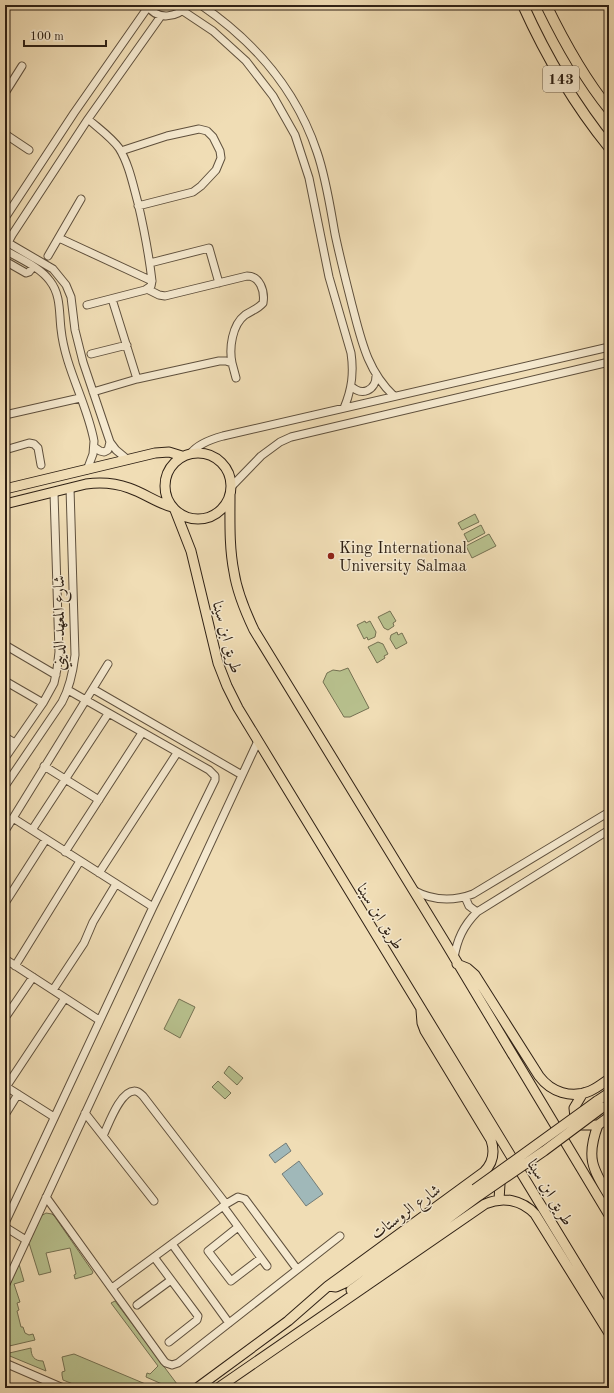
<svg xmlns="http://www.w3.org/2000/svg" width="614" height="1393" viewBox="0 0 614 1393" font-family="'Old Standard TT',Amiri,serif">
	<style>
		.green { fill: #b8c18e; stroke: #747152 }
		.water { fill: #a0b8b9; stroke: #737c77 }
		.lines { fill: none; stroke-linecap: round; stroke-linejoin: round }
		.minor-casing { stroke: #5f503d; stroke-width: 9 }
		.major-casing { stroke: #2f2115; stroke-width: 11 }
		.highway-casing { stroke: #2f2115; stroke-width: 12 }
		.minor { stroke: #f5e9cf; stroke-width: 7 }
		.major { stroke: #f0ddb5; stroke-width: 9 }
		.highway { stroke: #f0ddb5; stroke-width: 10 }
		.major-bridge-casing { stroke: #2f2115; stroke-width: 11; stroke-linecap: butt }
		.major-bridge { stroke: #f0ddb5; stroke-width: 9 }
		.poi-dot { fill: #8f2418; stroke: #f5e9cf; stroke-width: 1.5 }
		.labels { text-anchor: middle; stroke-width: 3; stroke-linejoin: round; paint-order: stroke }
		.shield { fill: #f5e9cf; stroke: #6a5d4d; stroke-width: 1 }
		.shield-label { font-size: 15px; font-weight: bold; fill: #2f2115 }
		.poi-label { font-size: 16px; fill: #2f2115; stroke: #f5e9cf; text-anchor: start }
		.street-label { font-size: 16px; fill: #2f2115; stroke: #f5e9cf }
	</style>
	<rect width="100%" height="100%" fill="#f0ddb5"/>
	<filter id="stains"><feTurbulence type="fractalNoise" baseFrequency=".005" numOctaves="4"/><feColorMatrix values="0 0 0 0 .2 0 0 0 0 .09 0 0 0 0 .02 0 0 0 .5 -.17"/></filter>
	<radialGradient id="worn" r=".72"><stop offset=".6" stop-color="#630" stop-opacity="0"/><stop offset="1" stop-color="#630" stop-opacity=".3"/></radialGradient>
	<path class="green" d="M475,514l4,8 -17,8 -4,-7z
		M481,525l4,8 -17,9 -4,-8z
		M489,534l7,12 -24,12 -6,-12z
		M390,611l6,10 -3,2 1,3 -6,4 -4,-2 -6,-11z
		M365,621l1,2 4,-2 6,11 -1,5 -7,3 -1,-3 -3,2 -7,-14z
		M397,632l1,3 4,-2 5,10 -11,6 -6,-10 1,-4z
		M378,642l5,2 5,10 -4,2 1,2 -8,5 -9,-16z
		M348,668l21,40 -19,9h-6l-21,-35 4,-9 6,-3 7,1z
		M179,999l16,8 -15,31 -16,-9z
		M229,1066l14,12 -6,7 -13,-12z
		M218,1081l13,12 -6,6 -13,-12z
		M46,1213l6,1 3,3 38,55 -1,2 -17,5 -1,-4 2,-1 -6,-26 -24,5 5,19 -12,3 -10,-32 12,-27z
		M19,1264l5,17 -10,3 6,18 -3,1 2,7 -2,1 4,16h2l2,6 4,2 4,-1 2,6 -30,7v-51z
		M115,1301l65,87h-9l-25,-11 1,-4 3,1 8,-8 -47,-63z
		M31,1348c0,8 3,13 12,13l3,10 -41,-17z
		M74,1354l81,34h-72l-20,-8 -1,-5v-3l3,-1 -3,-14z"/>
	<path class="water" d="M286,1143l5,8 -16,12 -6,-8z
		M299,1161l24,33 -17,12 -24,-32z"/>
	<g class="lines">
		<g class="minor-casing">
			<path id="minor" d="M147,5c10,16 30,13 41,0
				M201,5c54,37 95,84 116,147 9,26 13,54 18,82 5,24 11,47 17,71 9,34 15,66 42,91
				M183,11l30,20 33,30 27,35 22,39 14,43 20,99 22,76c3,20 1,36 -7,55
				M5,93l17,-27
				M5,134l24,16
				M121,151l46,-15 32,-7 8,2 6,6 7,14 1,7 -5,12 -15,16 -8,6 -55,14
				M5,218l69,-105 74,-106
				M59,238l93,43
				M5,241l48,28 13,16 5,12 4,33 8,32 27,80 6,8 12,10
				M5,248l7,-13 76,-116 73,-103
				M5,250c15,9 35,17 45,31 11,14 9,32 11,48 4,39 26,74 33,112l-1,13 -6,16
				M48,256l33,-57
				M5,261l21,12 3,-1 4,-5
				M150,263l59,-15 10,35
				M147,289l12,6 6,1 82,-20c13,0 18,15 16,27 -5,6 -12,8 -18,12 -13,10 -16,33 -13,48
				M112,299l25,80
				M87,305l58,-15 6,-4 1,-5c-3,-26 -8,-52 -14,-78 -5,-18 -9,-39 -19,-55 -8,-11 -21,-20 -31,-29
				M91,354l36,-9
				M351,386c11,11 25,4 25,-10
				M93,392l44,-13 82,-18h7l6,2 4,15
				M5,415l75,-17
				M94,447l6,4 4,1 4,-2 2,-8
				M5,450l24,-7 5,1 4,4 3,17
				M191,453c7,-9 21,-14 32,-17l386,-89
				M231,487l30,-31 19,-14 11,-5 318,-75
				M5,645l51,30
				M5,681l38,22
				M93,689l149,86
				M5,737l10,6
				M5,758l38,-55 11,-20 3,-14 2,-17 -5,-159
				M44,766l55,34
				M5,786l57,-84c8,-15 11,-30 13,-47l-5,-167
				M13,818l140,89
				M32,830l76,-116
				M5,831l103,-167
				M65,852l77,-119
				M99,873l78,-120
				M413,890c20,11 39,12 60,4l136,-82
				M465,897l4,9 8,6
				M5,903l41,-64
				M454,958c3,-18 9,-32 23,-46l132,-82
				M5,959l94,61
				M15,966l65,-105
				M53,990l31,-47 9,-21 23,-38
				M5,1018l28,-41
				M5,1086l49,31
				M6,1087l59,-89
				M85,1113l69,88
				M5,1115l13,-21
				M103,1136c5,-10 17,-46 32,-45 3,0 6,3 8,5l83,108
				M46,1197l118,164 2,2 6,2 6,-2 162,-127
				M223,1206l44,60
				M5,1223l148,-316 62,-127v-4l-6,-6 -141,-80
				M5,1227l21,13
				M238,1227l-30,24 23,30 30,-23
				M172,1244l57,79
				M154,1257l44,59 -1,4 -28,22
				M5,1286l253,-545
				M112,1288l114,-84 12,-7 7,2 52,70
				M137,1305l34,-25
				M5,1363l58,25
				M5,1387v1"/>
		</g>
		<g class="major-casing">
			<path id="major" d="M165 486a33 33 0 1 1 66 0a33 33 0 1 1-66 0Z
				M5,489l150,-36 14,-1 13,4
				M230,495c0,26 -1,52 4,77 3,20 11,39 20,58l191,312 164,273
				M5,504l81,-20c15,-2 29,-1 43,4 15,5 28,15 43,19
				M175,510l16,41 27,112 9,23 11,22 371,609
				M457,964l10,4 8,7 64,101c12,16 32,23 51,15 7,-3 13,-8 19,-12
				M583,1093l-9,15 1,10 7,7h16
				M597,1101l12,-8
				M598,1125c-12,32 -6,43 11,71
				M598,1125l11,-8
				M498,1176l2,8 -1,16
				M328,1286l8,1 9,-4 130,-94
				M351,1290l129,-95
				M197,1388l91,-67 40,-35 156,-114c9,-9 11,-20 7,-32l-66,-109 -3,-8 -1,-13
				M218,1388l267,-184c18,-8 37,-4 50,10l74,119"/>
		</g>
		<g class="highway-casing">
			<path id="highway" d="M523,5c23,51 51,99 86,142
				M546,5c18,37 37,72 63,104"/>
		</g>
		<use href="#minor" class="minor"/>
		<use href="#major" class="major"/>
		<use href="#highway" class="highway"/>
		<g class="major-bridge-casing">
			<path id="major-bridge" d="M475,1189l122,-88
				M480,1195l64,-44 59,-44"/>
		</g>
		<use href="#major-bridge" class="major-bridge"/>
	</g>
	<circle class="poi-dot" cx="331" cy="556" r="4"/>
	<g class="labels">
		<rect class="shield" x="543" y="66" width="36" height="26" rx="3"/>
		<g class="shield-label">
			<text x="561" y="84">143</text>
		</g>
		<g class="poi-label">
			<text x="339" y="553">King International<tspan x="339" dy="18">University Salmaa</tspan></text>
		</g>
		<g class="street-label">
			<text transform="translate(58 623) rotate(-90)" y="6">شارع المعهد الديني</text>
			<text transform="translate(228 637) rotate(75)" y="6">طريق ابن سينا</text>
			<text transform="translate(381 916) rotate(58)" y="6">طريق ابن سينا</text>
			<text transform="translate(551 1192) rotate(59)" y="6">طريق ابن سينا</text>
			<text transform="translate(405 1211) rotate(-36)" y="6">شارع الروستات</text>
		</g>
	</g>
	<rect width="614" height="1393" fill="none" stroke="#f0ddb5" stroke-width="20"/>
	<rect x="6" y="6" width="602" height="1381" fill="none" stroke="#2f2115" stroke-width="2"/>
	<rect x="10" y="10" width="594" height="1373" fill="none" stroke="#2f2115"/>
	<path d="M24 40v6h82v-6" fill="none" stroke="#2f2115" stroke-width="2"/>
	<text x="30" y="40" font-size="12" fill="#2f2115" stroke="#f5e9cf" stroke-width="3" paint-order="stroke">100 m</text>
	<rect width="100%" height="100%" filter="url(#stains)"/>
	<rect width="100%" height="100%" fill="url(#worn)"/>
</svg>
